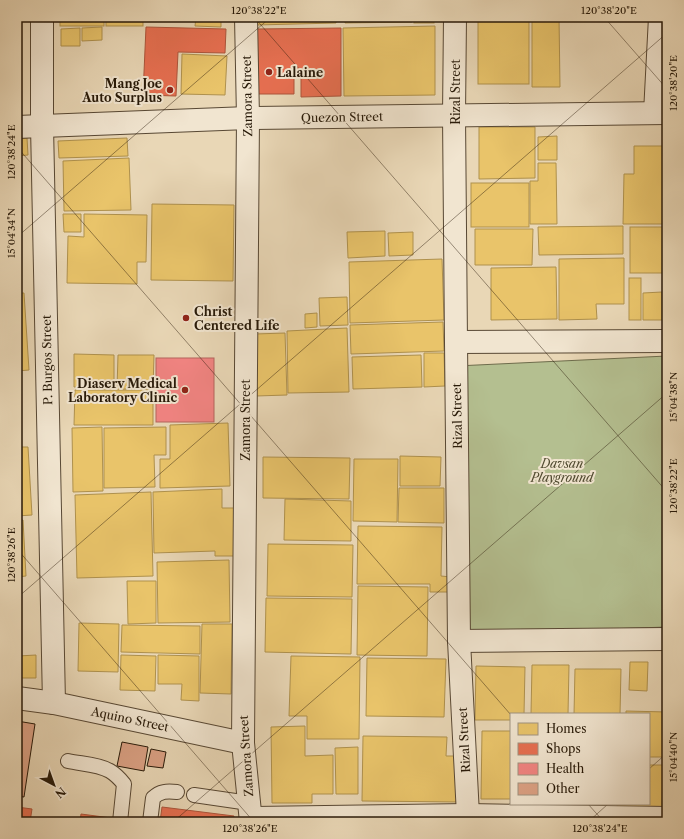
<svg xmlns="http://www.w3.org/2000/svg" width="684" height="839" viewBox="0 0 684 839" font-family="'Libre Caslon Text',serif">
<style>
.green{fill:#b4bf90;stroke:#6e6c4c}
.homes{fill:#e9c46a;stroke:#af914d}
.shops{fill:#e76f51;stroke:#ad553b}
.health{fill:#f28482;stroke:#b5645d}
.building{fill:#dba184;stroke:#271908}
.lines{fill:none;stroke-linecap:round;stroke-linejoin:round}
.service-casing{stroke:#584834;stroke-width:16}
.minor-casing{stroke:#584834;stroke-width:24}
.service{stroke:#f1e5d0;stroke-width:14}
.minor{stroke:#f1e5d0;stroke-width:22}
.ticks{fill:none;stroke:#271908;stroke-width:1;stroke-opacity:0.45}
.poi-dot{fill:#8f2418;stroke:#f1e5d0;stroke-width:1.5}
.labels{text-anchor:middle;dominant-baseline:central;stroke-width:4;stroke-linejoin:round;paint-order:stroke}
.poi-label{font-size:12px;font-weight:bold;fill:#271908;stroke:#f1e5d0;text-anchor:start}
.street-label{font-size:12px;fill:#271908;stroke:#f1e5d0}
.park-label{font-size:12px;font-style:italic;fill:#514b31;stroke:#f1e5d0}
.neatline{fill:none;stroke:#271908;stroke-width:1.5}
.ticks-label{font-size:10px;text-anchor:middle;fill:#271908}
</style>
<rect width="100%" height="100%" fill="#e9d7b6"/>
<filter id="stains"><feTurbulence type="fractalNoise" baseFrequency=".005" numOctaves="4"/><feColorMatrix values="0 0 0 0 .2 0 0 0 0 .09 0 0 0 0 .02 0 0 0 .5 -.17"/></filter>
<radialGradient id="worn" r=".72"><stop offset=".6" stop-color="#630" stop-opacity="0"/><stop offset="1" stop-color="#630" stop-opacity=".3"/></radialGradient>
<path class="green" d="M667 356V627L459 634 456 366Z"/>
<g class="homes">
<rect x="60" y="17" width="44" height="9"/>
<rect x="106" y="17" width="37" height="9"/>
<path d="M196 17H221V27L195 26Z"/>
<path d="M256 17H336V23L256 25Z"/>
<path d="M345 17H412V22L345 23Z"/>
<rect x="414" y="17" width="20" height="6"/>
<rect x="478" y="17" width="51" height="67"/>
<path d="M532 17H559L560 87H532Z"/>
<path d="M435 26V95L344 96 343 28Z"/>
<path d="M102 27V40L82 41V28Z"/>
<path d="M80 28V46H61V29Z"/>
<path d="M182 54 227 56 225 95 181 94Z"/>
<path d="M479 127H535V178L479 179Z"/>
<path d="M557 136V160H538V137Z"/>
<path d="M17 138H27L28 155 17 156Z"/>
<path d="M127 138 128 156 59 158 58 141Z"/>
<path d="M634 146H667V224H623L624 174H634Z"/>
<path d="M129 158 131 210 64 211 63 161Z"/>
<path d="M538 163H556L557 224H530V181H538Z"/>
<rect x="471" y="183" width="58" height="44"/>
<path d="M152 204 234 205 233 281 151 280Z"/>
<path d="M63 214H81V232H64Z"/>
<path d="M84 214 147 215 146 262H137V284L67 283 68 236 84 237Z"/>
<path d="M623 226V254L539 255 538 227Z"/>
<rect x="630" y="227" width="37" height="46"/>
<path d="M475 229H533L532 265H475Z"/>
<path d="M385 231V256L348 258 347 232Z"/>
<path d="M413 232V255L389 256 388 233Z"/>
<path d="M624 258V304H596L597 319 559 320V259Z"/>
<path d="M442 259 444 320 350 323 349 262Z"/>
<path d="M556 267 557 319 491 320V268Z"/>
<rect x="629" y="278" width="12" height="42"/>
<rect x="664" y="288" width="3" height="29"/>
<path d="M662 292V320H643V293Z"/>
<path d="M17 293H24L29 370 17 371Z"/>
<path d="M347 297 348 325 320 326 319 298Z"/>
<path d="M317 313V327L305 328V314Z"/>
<path d="M443 322 444 351 351 354 350 325Z"/>
<path d="M347 328 349 392 288 393 287 331Z"/>
<path d="M285 333 287 395 256 396 255 334Z"/>
<path d="M424 353H444L445 386 424 387Z"/>
<path d="M74 354 114 355V388L74 387Z"/>
<path d="M118 355H154L153 389H117Z"/>
<path d="M421 355 422 387 353 389 352 357Z"/>
<path d="M75 390H153V425H74Z"/>
<path d="M228 423 230 486 160 488V459H170V425Z"/>
<path d="M102 427 103 491 73 492 72 428Z"/>
<path d="M166 427V455H154L155 487 104 488V428Z"/>
<path d="M17 447H28L32 515 17 516Z"/>
<path d="M400 456 441 457 440 486H400Z"/>
<path d="M263 457 350 458 349 499 263 498Z"/>
<path d="M354 459H398L397 522 353 521Z"/>
<path d="M399 488H444V523L398 522Z"/>
<path d="M222 489V508H235L236 556H215V551L154 553 153 492Z"/>
<path d="M151 492 153 576 77 578 75 495Z"/>
<path d="M285 499 351 501V541L284 540Z"/>
<path d="M17 520H23L26 576 17 577Z"/>
<path d="M358 526 442 527 441 576 451 577 450 592H430V584H357Z"/>
<path d="M268 544 353 545 352 597 267 596Z"/>
<path d="M229 560 230 622 158 623 157 562Z"/>
<path d="M127 581H156V623L128 624Z"/>
<path d="M17 585 18 656 36 655V678H17Z"/>
<path d="M358 586 428 587 427 656 357 655Z"/>
<path d="M266 598 352 599 351 654 265 652Z"/>
<path d="M79 623 119 624 118 672 78 671Z"/>
<path d="M202 624H232L231 694 200 693Z"/>
<path d="M122 625 200 626V654L121 652Z"/>
<path d="M121 655 156 656 155 691 120 690Z"/>
<path d="M158 655 199 656V701L181 700 182 684H158Z"/>
<path d="M291 656 360 657 359 739H307V716H289Z"/>
<path d="M367 658 446 659 444 717 366 716Z"/>
<path d="M630 662H648L647 691 629 690Z"/>
<path d="M532 665H569L568 714H531Z"/>
<path d="M476 666 525 667 524 714H511V720H475Z"/>
<path d="M575 669H621L620 714H574Z"/>
<path d="M626 711 667 712V757H649V714H626Z"/>
<path d="M305 726V756L333 755V794H312V803H272L271 727Z"/>
<path d="M482 731H511V799H481Z"/>
<path d="M363 736 447 737 446 756H460L459 802 362 801Z"/>
<path d="M358 747V794H336L335 748Z"/>
<path d="M649 765H663L662 807 617 806V804H649Z"/>
</g>
<g class="shops">
<path d="M146 27 226 29 225 53 178 52 176 96 143 95Z"/>
<path d="M341 28V96L301 97V77L294 78V94H257V29Z"/>
<path d="M17 807 32 809 30 822H17Z"/>
<path d="M162 807 234 816 233 822H160Z"/>
<path d="M81 814 111 818 110 822H80Z"/>
</g>
<rect class="health" x="156" y="358" width="58" height="64"/>
<g class="building">
<path d="M17 721 35 724 24 797 17 796Z"/>
<path d="M122 742 148 747 144 771 117 766Z"/>
<path d="M151 749 166 752 163 768 147 766Z"/>
</g>
<g class="lines">
<g class="service-casing">
<g id="service">
<path d="M68 761C81 764 98 764 110 771 115 774 120 779 124 784L120 822"/>
<path d="M194 795 249 803"/>
<path d="M150 822 153 798C160 791 167 791 177 792"/>
</g>
</g>
<g class="minor-casing">
<g id="minor">
<path d="M42 17V126L54 703"/>
<path d="M246 17 248 118 243 743 251 822"/>
<path d="M455 17 454 115 456 342 459 641 468 815"/>
<path d="M655 113 660 17"/>
<path d="M17 127 248 118 667 113"/>
<path d="M456 342 667 341"/>
<path d="M459 641 667 639"/>
<path d="M17 698 54 703 243 743"/>
<path d="M251 818 468 815 667 818"/>
</g>
</g>
<use href="#service" class="service"/>
<use href="#minor" class="minor"/>
</g>
<path class="ticks" d="M254 17 667 492M604 17 667 89M17 147 511 715M17 237 271 17M17 549 254 822M17 598 667 33M649 769 667 753M588 804 604 822M173 822 667 393M588 822 608 804"/>
<g class="poi-dot">
<circle cx="269" cy="72" r="4"/>
<circle cx="170" cy="90" r="4"/>
<circle cx="186" cy="318" r="4"/>
<circle cx="185" cy="390" r="4"/>
</g>
<g class="labels">
<g class="poi-label">
<text x="277" y="72">Lalaine</text>
<text x="162" y="83" text-anchor="end">Mang Joe<tspan x="162" dy="14">Auto Surplus</tspan></text>
<text x="194" y="311">Christ<tspan x="194" dy="14">Centered Life</tspan></text>
<text x="177" y="383" text-anchor="end">Diaserv Medical<tspan x="177" dy="14">Laboratory Clinic</tspan></text>
</g>
<g class="street-label">
<text transform="translate(455 92) rotate(-90)">Rizal Street</text>
<text transform="translate(247 96) rotate(-91)">Zamora Street</text>
<text transform="translate(342 117) rotate(-1)">Quezon Street</text>
<text transform="translate(47 360) rotate(-91)">P. Burgos Street</text>
<text transform="translate(457 416) rotate(-91)">Rizal Street</text>
<text transform="translate(245 420) rotate(-90)">Zamora Street</text>
<text transform="translate(130 719) rotate(12)">Aquino Street</text>
<text transform="translate(464 740) rotate(-93)">Rizal Street</text>
<text transform="translate(246 756) rotate(-94)">Zamora Street</text>
</g>
<g class="park-label">
<text x="562" y="463">Davsan<tspan x="562" dy="14">Playground</tspan></text>
</g>
</g>
<rect width="684" height="839" fill="none" stroke="#e9d7b6" stroke-width="44"/>
<rect x="510" y="713" width="140" height="92" fill="#f1e5d0" stroke="#a09380"/>
<rect x="518" y="723" width="20" height="12" fill="#e9c46a" stroke="#a09380"/>
<text x="546" y="733" font-size="12" fill="#271908">Homes</text>
<rect x="518" y="743" width="20" height="12" fill="#e76f51" stroke="#a09380"/>
<text x="546" y="753" font-size="12" fill="#271908">Shops</text>
<rect x="518" y="763" width="20" height="12" fill="#f28482" stroke="#a09380"/>
<text x="546" y="773" font-size="12" fill="#271908">Health</text>
<rect x="518" y="783" width="20" height="12" fill="#dba184" stroke="#a09380"/>
<text x="546" y="793" font-size="12" fill="#271908">Other</text>
<g transform="translate(54 785) rotate(139)" stroke="#f1e5d0" stroke-width="3" paint-order="stroke">
<path d="M0-3L7 15L0 10L-7 15Z" fill="#271908"/>
<text y="-6" font-size="11" font-weight="bold" text-anchor="middle" fill="#271908">N</text>
</g>
<rect x="22" y="22" width="640" height="795" class="neatline"/>
<g class="ticks-label">
<text x="259" y="14">120°38'22"E</text>
<text x="609" y="14">120°38'20"E</text>
<text transform="translate(673 83) rotate(-90)" y="4">120°38'20"E</text>
<text transform="translate(11 152) rotate(-90)" y="4">120°38'24"E</text>
<text transform="translate(11 233) rotate(-90)" y="4">15°04'34"N</text>
<text transform="translate(673 397) rotate(-90)" y="4">15°04'38"N</text>
<text transform="translate(673 486) rotate(-90)" y="4">120°38'22"E</text>
<text transform="translate(11 555) rotate(-90)" y="4">120°38'26"E</text>
<text transform="translate(673 757) rotate(-90)" y="4">15°04'40"N</text>
<text x="250" y="832">120°38'26"E</text>
<text x="600" y="832">120°38'24"E</text>
</g>
<rect width="100%" height="100%" filter="url(#stains)"/>
<rect width="100%" height="100%" fill="url(#worn)"/>
</svg>
